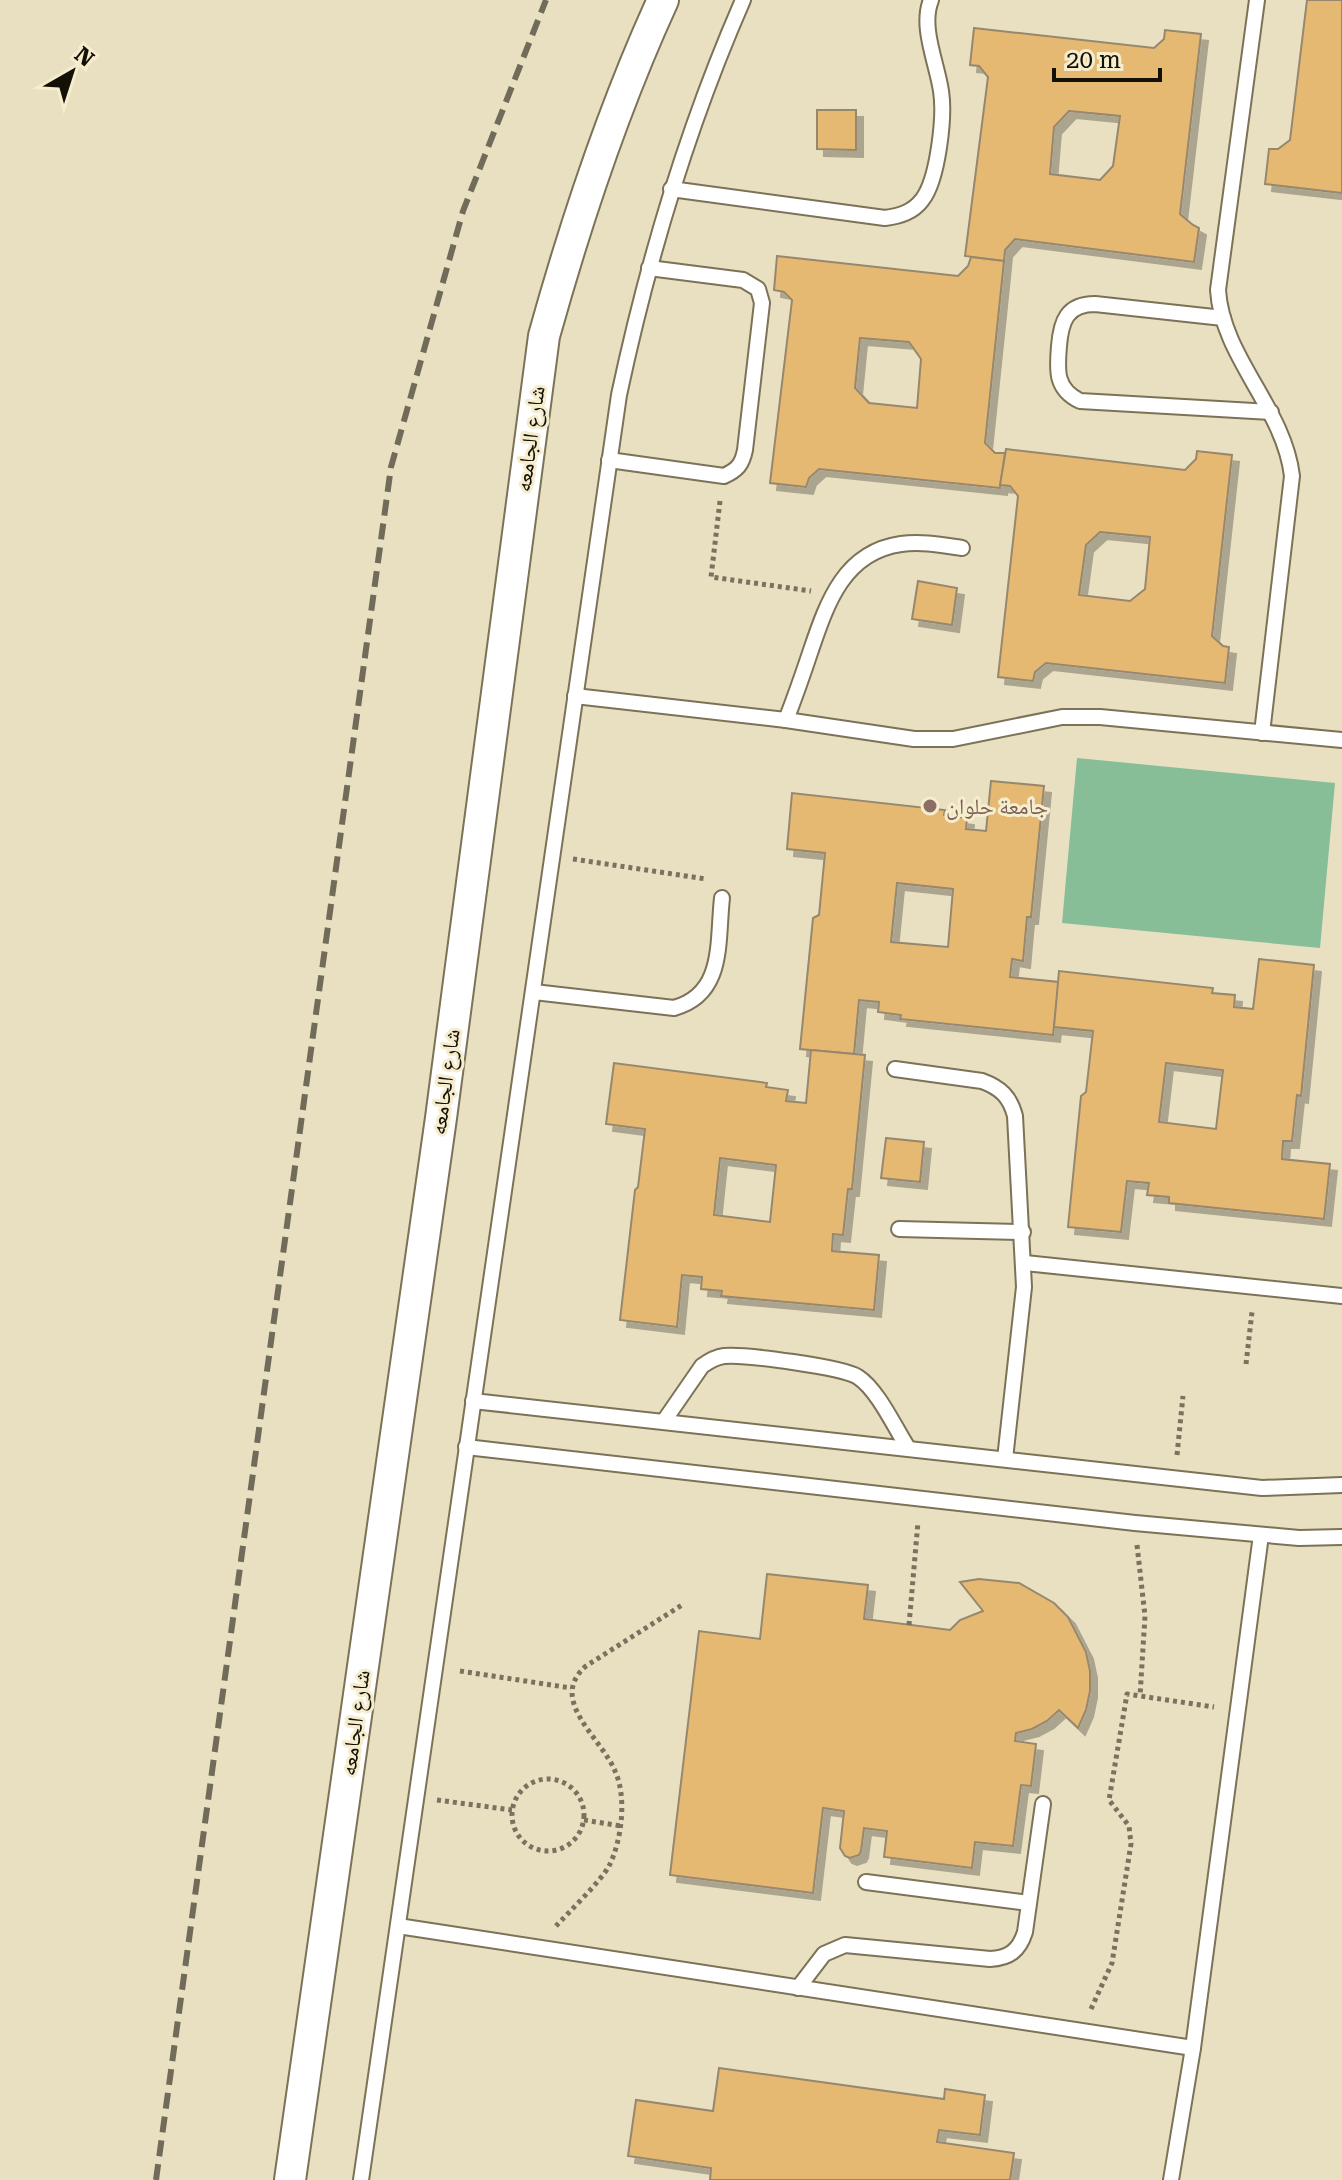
<svg xmlns="http://www.w3.org/2000/svg" width="1342" height="2180" viewBox="0 0 1342 2180" font-family="'Roboto Serif','Noto Naskh Arabic',serif">
<style>
.green{fill:#87be98}
.building{fill:#e5b971;stroke:#97876e;stroke-width:2;fill-rule:evenodd;filter:url(#shadow)}
.lines{fill:none;stroke-linecap:round;stroke-linejoin:round}
.service-casing{stroke:#7b7257;stroke-width:18}
.minor-casing{stroke:#7b7257;stroke-width:34}
.path{stroke:#78725f;stroke-width:5;stroke-dasharray:4 4;stroke-linecap:butt}
.service{stroke:#fff;stroke-width:14}
.minor{stroke:#fff;stroke-width:30}
.rail{stroke:#716c59;stroke-width:6;stroke-dasharray:16 8;stroke-linecap:butt}
.education-dot{fill:#8d6e63;stroke:#f6edce;stroke-width:3}
.labels{text-anchor:middle;dominant-baseline:central;stroke-width:6;stroke-linejoin:round;paint-order:stroke}
.street-label{font-size:22px;fill:#131006;stroke:#f6edce}
.education-label{font-size:22px;fill:#785e54;stroke:#f6edce;text-anchor:start}
</style>
<defs>
<filter id="shadow"><feDropShadow dx="7" dy="7" stdDeviation="0" flood-color="#0004"/></filter>
</defs>
<rect width="100%" height="100%" fill="#e9e0c2"/>
<path class="green" d="M1077 758 1335 783 1320 948 1062 923Z"/>
<g class="building">
<path d="M1307 0H1342V193L1265 184 1269 149H1278L1290 140Z"/>
<path d="M974 28 1154 48 1164 39 1165 30 1201 34 1180 214 1193 225 1199 228 1194 262 1015 239 1005 250 1004 261 965 256 988 77 979 66 970 65ZM1069 111 1120 116 1113 166 1100 180 1050 174 1054 127Z"/>
<path d="M817 110H856V150L817 149Z"/>
<path d="M777 256 958 276 968 266 971 257 1004 261 985 443 995 453H1005L1000 488 819 469 809 478 806 487 770 483 792 300 784 292 774 290ZM860 338 909 342 921 359 917 408 869 403 855 388Z"/>
<path d="M1006 449 1185 470 1196 459 1197 451 1232 455 1212 636 1223 646 1229 647 1225 683 1046 663 1035 672 1033 681 998 677 1018 496 1010 486 1000 485ZM1100 532 1150 537 1145 589 1130 601 1079 595 1086 545Z"/>
<path d="M918 581 957 588 952 625 912 619Z"/>
<path d="M991 781 1044 786 1031 917H1027L1023 961 1012 959 1010 977 1059 982 1053 1035 900 1019 901 1015 878 1012 879 1002 859 1000 854 1054 800 1049 813 918 819 915 825 853 787 849 792 793 945 810 944 815 967 818 966 829 986 831ZM897 883 953 889 948 947 891 942Z"/>
<path d="M1259 959 1314 965 1301 1096 1297 1095 1292 1141H1283L1282 1159 1330 1164 1324 1219 1169 1203V1197L1147 1195 1149 1183 1127 1181 1121 1232 1068 1227 1081 1096 1086 1092 1093 1031 1054 1027 1059 971 1213 988 1212 993 1235 995 1234 1007 1253 1009ZM1166 1063 1223 1070 1216 1129 1159 1122Z"/>
<path d="M811 1050 865 1055 852 1189H848L843 1235 833 1234 832 1251 879 1255 874 1310 721 1296 722 1291 701 1289 702 1277 682 1275 677 1327 620 1320 635 1190 638 1187 645 1129 606 1124 614 1063 767 1083 766 1087 788 1090 786 1101 806 1103ZM720 1158 776 1165 770 1222 714 1215Z"/>
<path d="M886 1138 924 1142 920 1182 881 1178Z"/>
<path d="M767 1574 868 1585 864 1619 950 1630 960 1620 983 1611 960 1582 979 1579 1019 1583 1054 1603 1068 1617 1086 1652 1090 1671V1691L1086 1710 1078 1728 1059 1710 1047 1721 1032 1729 1016 1733 1015 1741 1036 1744 1031 1786 1021 1785 1013 1846 975 1842 972 1868 884 1857 887 1831 864 1828 861 1851 859 1855 850 1858 845 1856 840 1848 844 1811 823 1808 813 1893 670 1875 699 1631 760 1639Z"/>
<path d="M719 2068 944 2099 945 2089 985 2095 980 2135 939 2130 937 2142 1014 2153 1010 2180H710L711 2168 628 2156 636 2100 713 2111Z"/>
</g>
<g class="lines">
<g class="service-casing">
<g id="service">
<path d="M1257 0 1218 290C1222 357 1284 408 1292 476L1262 733"/>
<path d="M671 189 885 218C900 216 913 212 922 200 938 180 945 116 941 91 937 63 920 27 931 0"/>
<path d="M1223 318 1095 304C1067 304 1061 321 1059 346 1057 370 1055 389 1080 401L1271 412"/>
<path d="M609 460 724 476C737 470 742 465 745 450L762 303 758 289 743 280 649 268"/>
<path d="M575 696 786 720 914 739H953L1062 717H1100L1342 740"/>
<path d="M786 720C795 697 803 674 811 650 827 603 844 552 901 544 921 541 942 545 962 548"/>
<path d="M534 992 674 1008C725 994 717 942 722 898"/>
<path d="M895 1069 982 1081C1001 1088 1010 1097 1015 1116L1024 1287 1005 1459"/>
<path d="M899 1229 1023 1232"/>
<path d="M1025 1263 1342 1296"/>
<path d="M473 1401 1262 1488 1342 1485"/>
<path d="M664 1421 702 1366C709 1361 716 1357 724 1356 744 1354 843 1367 858 1377 878 1390 895 1428 908 1448"/>
<path d="M466 1447 1135 1523 1299 1538 1342 1537"/>
<path d="M866 1882 1029 1903"/>
<path d="M398 1926 1193 2048"/>
<path d="M798 1988 824 1954 845 1945 990 1959C1009 1958 1019 1951 1025 1932L1043 1804"/>
<path d="M361 2180 619 395C648 259 687 128 743 0"/>
<path d="M1171 2180 1193 2048 1261 1535"/>
</g>
</g>
<g class="minor-casing">
<path id="minor" d="M290 2180 441 1118 544 336C576 221 613 109 663 0"/>
</g>
<g class="path">
<path d="M720 501 711 577 811 591"/>
<path d="M573 859 706 879"/>
<path d="M1246 1364 1252 1312"/>
<path d="M1177 1455 1183 1396"/>
<path d="M1137 1545 1145 1616 1140 1696"/>
<path d="M909 1625 918 1522"/>
<path d="M460 1671 571 1688"/>
<circle cx="548" cy="1815" r="36"/>
<path d="M437 1800 512 1810"/>
<path d="M584 1820 621 1826"/>
<path d="M556 1926C569 1912 601 1881 609 1866 622 1840 627 1797 615 1771 601 1737 547 1700 586 1666L682 1605"/>
<path d="M1091 2009 1112 1963 1131 1844 1129 1826 1109 1800 1127 1694 1214 1707"/>
</g>
<use href="#service" class="service"/>
<use href="#minor" class="minor"/>
<path class="rail" d="M156 2180 391 467 463 211 546 0"/>
</g>
<circle class="education-dot" cx="930" cy="806" r="8"/>
<g class="labels">
<g class="street-label">
<text transform="translate(530 439) rotate(-82)">شارع الجامعه</text>
<text transform="translate(445 1082) rotate(-82)">شارع الجامعه</text>
<text transform="translate(355 1723) rotate(-82)">شارع الجامعه</text>
</g>
<g class="education-label">
<text x="946" y="806">جامعة حلوان</text>
</g>
</g>
<g transform="translate(72 72) rotate(39)" stroke="#f6edce" stroke-width="6" paint-order="stroke">
<path d="M0-6L14 30L0 20L-14 30Z" fill="#131006"/>
<text y="-12" font-size="22" font-weight="bold" text-anchor="middle" fill="#131006">N</text>
</g>
<path d="M1054 68v12h106v-12" fill="none" stroke="#131006" stroke-width="4"/>
<text x="1066" y="68" font-size="24" fill="#131006" stroke="#f6edce" stroke-width="6" paint-order="stroke">20 m</text>
</svg>
